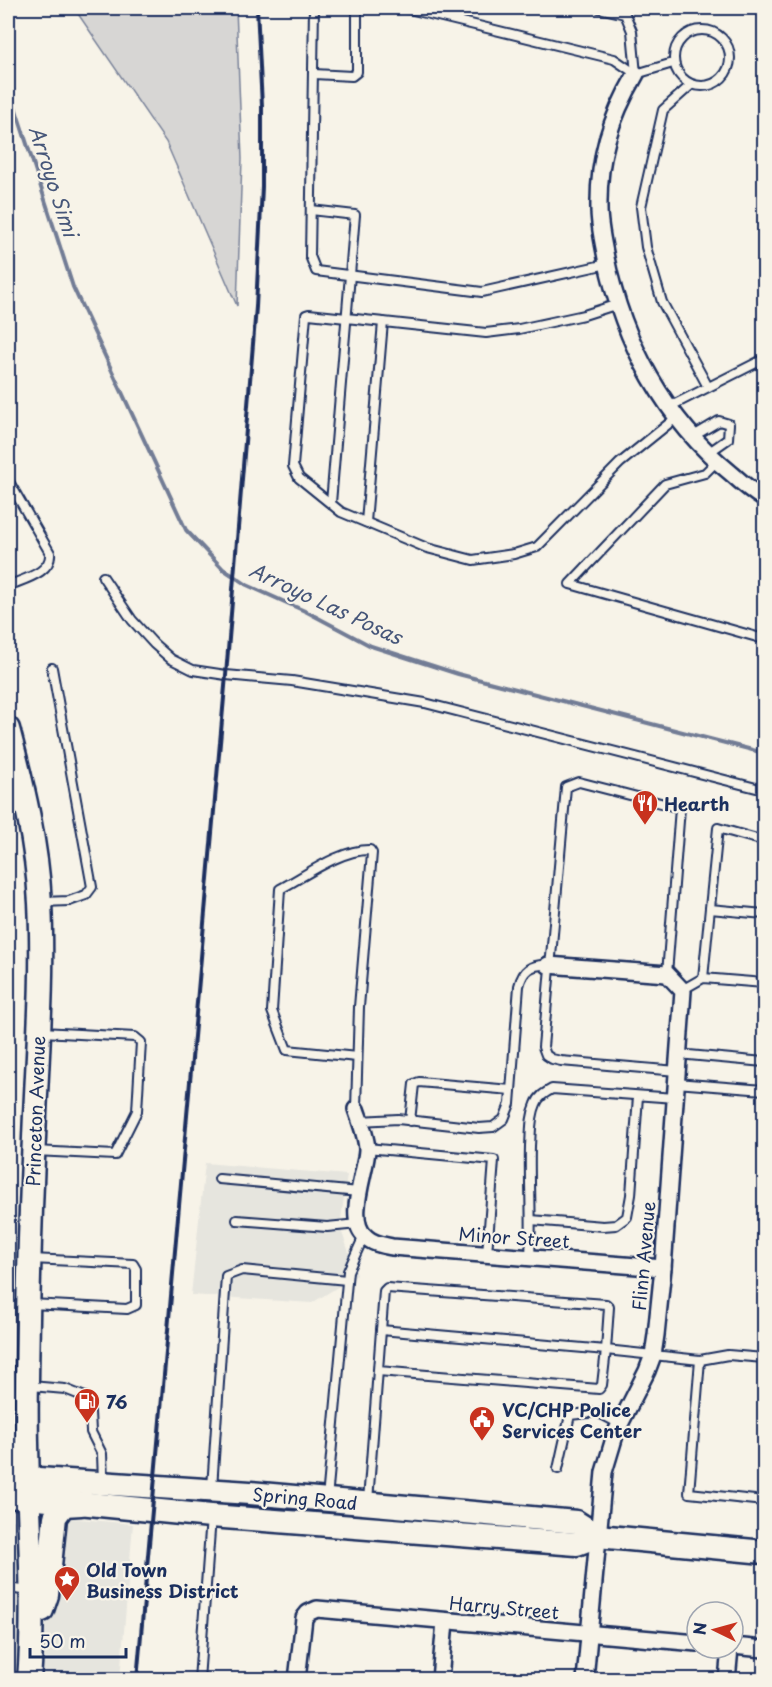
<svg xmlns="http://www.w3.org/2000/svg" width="772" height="1687" viewBox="0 0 772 1687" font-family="'Playpen Sans',sans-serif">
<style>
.built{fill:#e6e5de}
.green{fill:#d7d6d4;stroke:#798299;stroke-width:1.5}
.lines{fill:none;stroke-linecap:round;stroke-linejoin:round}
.stream{stroke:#727c95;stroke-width:4}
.lane-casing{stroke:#1b2f5e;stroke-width:12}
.street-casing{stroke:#1b2f5e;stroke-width:20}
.secondary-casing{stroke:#1b2f5e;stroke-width:27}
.lane{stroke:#f7f3e8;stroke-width:8}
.street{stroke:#f7f3e8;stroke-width:15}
.secondary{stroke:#f7f3e8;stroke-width:22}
.rail{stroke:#1b2f5e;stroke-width:4}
.labels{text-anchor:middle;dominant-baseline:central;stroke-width:4.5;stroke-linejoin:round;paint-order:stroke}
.poi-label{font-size:18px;font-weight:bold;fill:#1b2f5e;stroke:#f7f3e8;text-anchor:start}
.street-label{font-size:18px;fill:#1b2f5e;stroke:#f7f3e8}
.water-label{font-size:20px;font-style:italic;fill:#465679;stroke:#f7f3e8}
</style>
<rect width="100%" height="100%" fill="#f7f3e8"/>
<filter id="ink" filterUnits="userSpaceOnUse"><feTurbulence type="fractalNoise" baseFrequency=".0167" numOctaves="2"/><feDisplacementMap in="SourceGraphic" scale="12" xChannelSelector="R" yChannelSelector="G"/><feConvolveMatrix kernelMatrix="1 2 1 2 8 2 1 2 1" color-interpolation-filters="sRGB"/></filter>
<g filter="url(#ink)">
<g class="built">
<path d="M205 1163 347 1175 340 1227 357 1275 312 1303 191 1295Z"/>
<path d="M8 1517 11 1520 65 1523 70 1518 133 1524 120 1679H8Z"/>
</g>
<path class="green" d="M74 8H236L242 159 237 306 166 142Z"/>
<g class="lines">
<path class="stream" d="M8 85 73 287 186 530 223 569 247 585 307 612 371 646 458 674 764 753"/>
<g class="lane-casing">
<g id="lane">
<path d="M314 8 310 256 316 271 482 292 607 264"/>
<path d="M405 8 614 59 636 74"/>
<path d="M599 8 625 14 632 31 636 74"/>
<circle cx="702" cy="58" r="28"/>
<path d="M314 74 352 76 357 72V8"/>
<path d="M636 74 673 63"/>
<path d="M691 85 663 110 641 207 646 247 662 302 708 387"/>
<path d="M311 210 355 215 331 503"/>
<path d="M618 304 584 315 519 329 486 333 309 314 306 315 293 466 299 478 341 512 427 548 473 560 514 554 537 547 620 463 677 417"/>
<path d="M669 407 764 359"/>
<path d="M692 437 719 421 729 424 728 439 708 453"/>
<path d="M716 462 705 473 665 484 570 584 764 639"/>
<path d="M8 480 50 553C52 573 23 579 8 586"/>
<path d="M366 522 383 322"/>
<path d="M103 577 132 620 154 644 171 659 193 670 226 675 292 681 425 703 764 790"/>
<path d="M8 808 24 810"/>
<path d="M42 902 69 901 86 895 92 887 52 668"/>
<path d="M710 909 764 914"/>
<path d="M667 974 680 808 579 782 566 787 543 1047 546 1055 552 1059 561 1061 677 1071"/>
<path d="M703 978 718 828 764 841"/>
<path d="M682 990 703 978 764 983"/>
<path d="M678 1054 764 1062"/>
<path d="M676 1083 764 1090"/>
<path d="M356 1109 359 1007 372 853 370 850C341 849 305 876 280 889L272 1011 287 1050 357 1057"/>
<path d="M359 1121 398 1119 479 1128 493 1127 504 1119 510 1104 519 986C523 970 531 964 548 965"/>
<path d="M410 1121 414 1084 419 1082 511 1090"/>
<path d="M367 1148 494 1160 487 1254"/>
<path d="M35 1151 115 1155 137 1111 141 1042 135 1037 42 1032"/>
<path d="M219 1179 359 1192"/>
<path d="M237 1220 327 1227 358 1224"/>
<path d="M531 1220 603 1226 616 1225 627 1217 631 1195 638 1096"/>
<path d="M530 1257C532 1220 529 1183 530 1146 531 1132 530 1117 536 1104 539 1096 545 1093 552 1089L675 1098"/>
<path d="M31 1304 127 1309 136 1305V1269L133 1264 32 1259"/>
<path d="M700 1360 689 1493 764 1501"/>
<path d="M378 1371 599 1389 602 1385 606 1350 381 1330"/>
<path d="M31 1386 65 1389 85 1397 90 1412 91 1432 102 1454 103 1481"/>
<path d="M558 1469 570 1415 597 1412 620 1424"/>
<path d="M212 1488 226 1276 242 1270 347 1280"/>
<path d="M327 1499 348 1271 364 1236"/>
<path d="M368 1501 384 1291 387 1288 606 1304 609 1307 606 1350 700 1360 728 1355 764 1358"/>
<path d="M8 1588 29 1591"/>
<path d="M199 1680 211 1517"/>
</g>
</g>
<g class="street-casing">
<g id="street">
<path d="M636 74C610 119 598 157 599 209 599 225 603 242 606 258 623 342 665 420 732 474 742 483 753 492 764 499"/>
<path d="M548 965 667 974 683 991 663 1268 656 1335 653 1355 647 1371 616 1432 604 1472 585 1680"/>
<path d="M356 1109C360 1121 367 1138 367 1150 366 1172 345 1221 366 1237 373 1244 383 1245 392 1247L663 1268"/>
<path d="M733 1646 764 1649"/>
<path d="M297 1680 304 1618 308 1613 317 1609 697 1643"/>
<path d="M440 1680 445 1621"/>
<path d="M727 1680 730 1648"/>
</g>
</g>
<g class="secondary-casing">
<g id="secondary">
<path d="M8 729C23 786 37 844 40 903 44 981 37 1060 34 1138 30 1219 28 1301 27 1382 24 1482 37 1580 29 1680"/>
<path d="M8 1477 250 1493 576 1522 598 1536"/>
<path d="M8 1496 211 1516 577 1544 598 1536 764 1552"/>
<path d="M42 1610 47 1595 55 1517 64 1505 81 1504"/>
</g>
</g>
<use href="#lane" class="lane"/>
<use href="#street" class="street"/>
<use href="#secondary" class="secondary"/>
<path class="rail" d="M137 1680 226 675 256 307 262 187V106L257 8"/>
</g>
</g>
<defs>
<g id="restaurant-pin" transform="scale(1.35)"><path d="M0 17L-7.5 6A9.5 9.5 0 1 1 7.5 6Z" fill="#c8321e" stroke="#f7f3e8"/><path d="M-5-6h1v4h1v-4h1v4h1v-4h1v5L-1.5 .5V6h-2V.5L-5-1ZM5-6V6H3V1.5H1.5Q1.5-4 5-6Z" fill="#fff"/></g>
<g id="fuel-pin" transform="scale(1.35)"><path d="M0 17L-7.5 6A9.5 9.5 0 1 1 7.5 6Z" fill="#c8321e" stroke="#f7f3e8"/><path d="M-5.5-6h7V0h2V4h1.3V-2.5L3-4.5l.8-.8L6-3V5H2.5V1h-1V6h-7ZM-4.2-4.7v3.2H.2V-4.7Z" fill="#fff"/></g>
<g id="civic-pin" transform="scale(1.35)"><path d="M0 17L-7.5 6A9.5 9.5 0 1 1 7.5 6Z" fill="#c8321e" stroke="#f7f3e8"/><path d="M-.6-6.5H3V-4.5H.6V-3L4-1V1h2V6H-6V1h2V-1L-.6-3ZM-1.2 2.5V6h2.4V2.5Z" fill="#fff"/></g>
<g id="sight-pin" transform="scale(1.35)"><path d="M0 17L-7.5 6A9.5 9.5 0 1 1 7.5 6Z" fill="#c8321e" stroke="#f7f3e8"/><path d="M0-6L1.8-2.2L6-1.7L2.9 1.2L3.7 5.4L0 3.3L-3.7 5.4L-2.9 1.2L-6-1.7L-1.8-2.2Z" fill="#fff"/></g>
</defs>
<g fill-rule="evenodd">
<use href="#restaurant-pin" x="645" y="803"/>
<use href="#fuel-pin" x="87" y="1401"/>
<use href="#civic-pin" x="482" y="1419"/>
<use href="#sight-pin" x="67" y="1579"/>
</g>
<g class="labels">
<g class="poi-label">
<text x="664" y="803">Hearth</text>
<text x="106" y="1401">76</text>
<text x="502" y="1409">VC/CHP Police<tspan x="502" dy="21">Services Center</tspan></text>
<text x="86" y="1569">Old Town<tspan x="86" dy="21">Business District</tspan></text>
</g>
<g class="street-label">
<text transform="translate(35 1111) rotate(-88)">Princeton Avenue</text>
<text transform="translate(514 1237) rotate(4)">Minor Street</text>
<text transform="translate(643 1256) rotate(-85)">Flinn Avenue</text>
<text transform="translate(305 1498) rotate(5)">Spring Road</text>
<text transform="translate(504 1607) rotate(5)">Harry Street</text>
</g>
<g class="water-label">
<text transform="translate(54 181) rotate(72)">Arroyo Simi</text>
<text transform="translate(326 603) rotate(25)">Arroyo Las Posas</text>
</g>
</g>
<rect width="772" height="1687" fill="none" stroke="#f7f3e8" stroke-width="30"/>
<rect x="15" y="15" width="742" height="1657" fill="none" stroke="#1b2f5e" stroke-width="2" filter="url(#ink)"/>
<g transform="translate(715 1630) rotate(275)"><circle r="28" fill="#f7f3e8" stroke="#9fa5b1" stroke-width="1.5"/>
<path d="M0-4.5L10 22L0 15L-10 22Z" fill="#c8321e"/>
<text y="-9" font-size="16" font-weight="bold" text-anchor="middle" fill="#1b2f5e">N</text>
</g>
<path d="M30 1648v9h96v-9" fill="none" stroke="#1b2f5e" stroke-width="3"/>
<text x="39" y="1648" font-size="18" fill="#1b2f5e" stroke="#f7f3e8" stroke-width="4.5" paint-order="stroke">50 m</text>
</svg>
